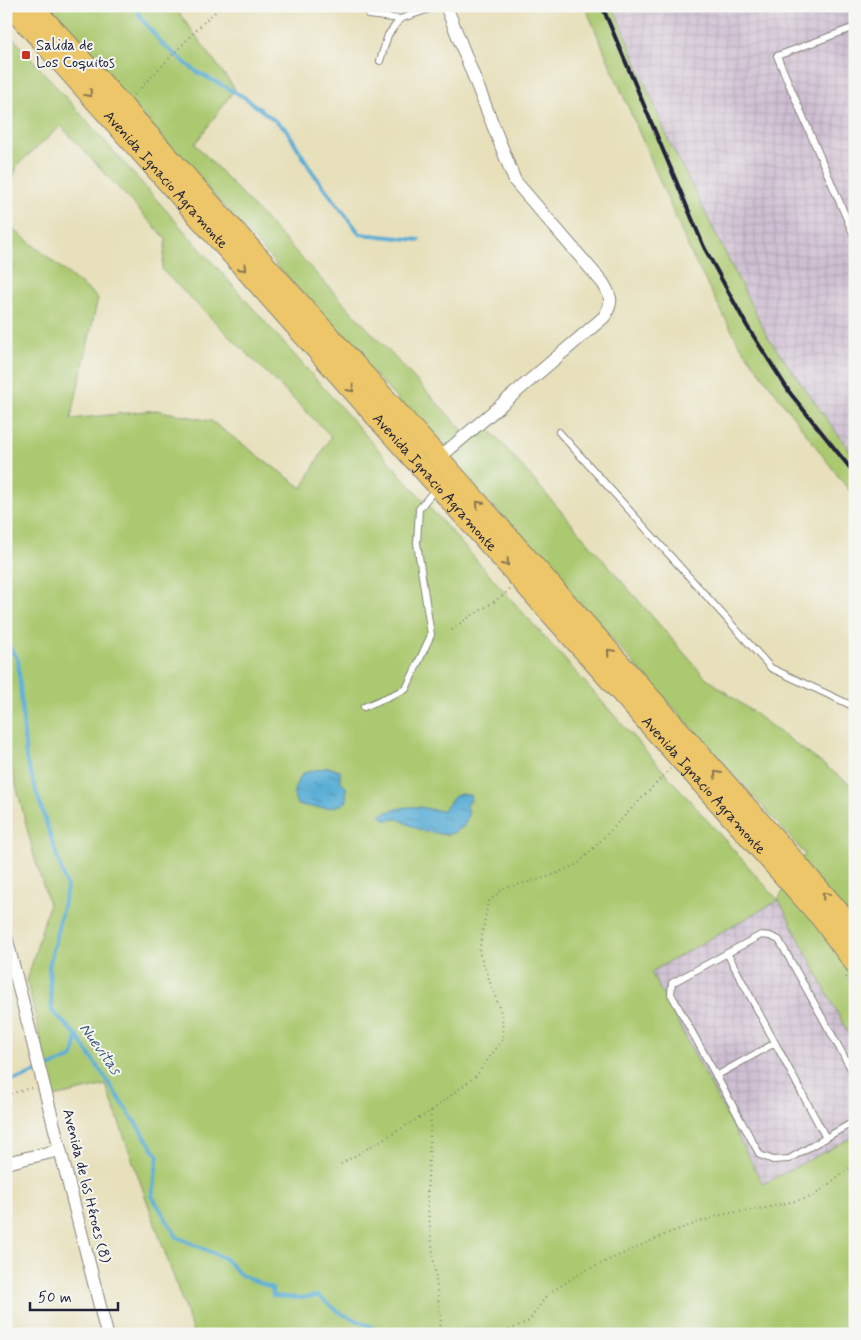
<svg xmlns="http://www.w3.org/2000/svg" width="861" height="1340" viewBox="0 0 861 1340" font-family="Mynerve,sans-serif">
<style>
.industrial{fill:url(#industrial-grid)}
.green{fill:#abc970;stroke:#667656}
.water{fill:url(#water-ripples);stroke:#3e6888}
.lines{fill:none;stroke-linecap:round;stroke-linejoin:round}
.stream{stroke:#59add5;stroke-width:4}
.service-casing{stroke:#84817b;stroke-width:8}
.minor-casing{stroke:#84817b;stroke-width:14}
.primary-casing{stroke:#84817b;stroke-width:22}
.path{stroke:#84817b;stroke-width:2;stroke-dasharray:1 4;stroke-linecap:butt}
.service{stroke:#fff;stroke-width:6}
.minor{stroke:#fff;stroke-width:12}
.primary{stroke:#ecc669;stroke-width:20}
.rail{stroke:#22223b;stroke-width:4}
.oneway{stroke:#877452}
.poi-dot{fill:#c8321e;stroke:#f6f6f2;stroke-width:2}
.labels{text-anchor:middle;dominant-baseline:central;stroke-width:4;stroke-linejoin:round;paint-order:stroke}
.poi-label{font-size:15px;fill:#22223b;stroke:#f6f6f2;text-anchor:start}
.street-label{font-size:15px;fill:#22223b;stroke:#f6f6f2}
.water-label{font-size:16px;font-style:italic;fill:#385a79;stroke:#f6f6f2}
</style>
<defs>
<pattern id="industrial-grid" width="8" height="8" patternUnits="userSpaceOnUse" patternTransform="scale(1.25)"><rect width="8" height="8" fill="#cebed1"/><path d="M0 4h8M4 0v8" fill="none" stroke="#b1a3b4"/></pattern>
<pattern id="water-ripples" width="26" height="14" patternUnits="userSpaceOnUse" patternTransform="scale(1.25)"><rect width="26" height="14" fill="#59add5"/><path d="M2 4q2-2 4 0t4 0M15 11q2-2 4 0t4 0" fill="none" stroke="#498cae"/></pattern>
</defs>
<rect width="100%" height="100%" fill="#f6f6f2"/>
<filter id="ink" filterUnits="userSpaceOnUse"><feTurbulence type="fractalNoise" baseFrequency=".02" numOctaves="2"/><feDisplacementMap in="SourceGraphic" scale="10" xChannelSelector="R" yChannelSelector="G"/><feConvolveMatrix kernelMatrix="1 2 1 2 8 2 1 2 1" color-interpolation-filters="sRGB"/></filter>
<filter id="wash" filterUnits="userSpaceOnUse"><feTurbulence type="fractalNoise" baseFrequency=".0096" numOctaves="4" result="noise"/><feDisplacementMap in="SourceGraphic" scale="20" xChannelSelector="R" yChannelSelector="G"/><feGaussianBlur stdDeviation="1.12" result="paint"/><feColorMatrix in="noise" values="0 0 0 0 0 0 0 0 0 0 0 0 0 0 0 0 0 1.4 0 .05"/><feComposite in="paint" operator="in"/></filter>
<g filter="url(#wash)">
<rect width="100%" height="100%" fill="#e7e0bb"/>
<g class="industrial">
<path d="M614 6H855V458L767 336 669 141Z"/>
<path d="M779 900 855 1047V1136L763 1185 650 971Z"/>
</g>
<g class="green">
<path d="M44 6H174L235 89 195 144 470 438 486 425 704 676 855 788V1047L779 900 651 972 763 1184 855 1136V1334H189L193 1332 106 1085 54 1097 27 981 49 904 34 856 6 745V223L98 298 71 419 156 410 211 421 302 488 331 436 162 270 166 239 61 126 17 165 6 201V30L778 900 805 854Z"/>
<path d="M585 6H613L669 141 767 336 855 458V495L847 488 739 344 692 256Z"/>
</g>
<g class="water">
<path d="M328 767 340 771V780L346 787 347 801C334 812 312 807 298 805 290 793 295 785 303 773Z"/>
<path d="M461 794 470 795 471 801 466 804 469 812 464 826 453 833 446 835 420 830 398 819 385 820 380 815C393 809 405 806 419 807 428 808 434 811 443 810L455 796Z"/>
</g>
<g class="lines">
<g class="stream">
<path d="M136 6 140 17 162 44 197 72 244 97 286 129 313 173 360 234 419 240"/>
<path d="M6 38 7 32"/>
<path d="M6 642 18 660 26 759 67 888 49 967 52 1011 77 1036 158 1156 152 1196 177 1237 224 1258 241 1275 272 1288 273 1296 299 1298 318 1296 342 1314 372 1327 376 1334"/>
<path d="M6 1081 22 1078 73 1057 77 1036"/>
</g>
</g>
</g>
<g filter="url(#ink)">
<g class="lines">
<g class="service-casing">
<g id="service">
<path d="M369 15 400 19 438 6"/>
<path d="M380 61 388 35 400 19"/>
<path d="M852 231 777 56 855 27"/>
<path d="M559 432 771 668 855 707"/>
<path d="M364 707 406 689 431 635 417 543 419 509 436 488"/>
<path d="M727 953 826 1138"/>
<path d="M716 1076 775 1043"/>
<path d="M855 1076 779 940 770 936 761 935 672 983 671 994 760 1155 773 1160 789 1159 855 1121"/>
</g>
</g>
<g class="minor-casing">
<g id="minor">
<path d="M439 458 604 317C613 302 612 298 603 283L515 181 446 6"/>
<path d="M6 937 107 1334"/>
<path d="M6 1163 60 1150"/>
</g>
</g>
<g class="primary-casing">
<g id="primary">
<path id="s1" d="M9 6 41 40 821 918 855 964"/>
<path d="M32 6 62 38 439 458 837 909 855 934"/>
</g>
</g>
<g class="path">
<path d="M354 6 362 11"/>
<path d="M134 95 205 21 222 6"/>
<path d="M452 630C470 614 491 607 510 589"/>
<path d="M846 977 855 990"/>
<path d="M6 1095 31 1088"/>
<path d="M431 1111 427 1201 441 1324 438 1334"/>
<path d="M341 1164 431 1111 476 1076 503 1039 502 1015 479 952 488 902 504 888 548 877 578 864 670 769"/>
<path d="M500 1334 529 1321 547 1295 580 1273 671 1232 723 1214 765 1208 812 1197 855 1164"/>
</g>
<use href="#service" class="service"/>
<use href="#minor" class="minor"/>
<use href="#primary" class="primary"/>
<path class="rail" d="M602 6 704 247 747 326 790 393 855 474"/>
</g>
<defs><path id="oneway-chevron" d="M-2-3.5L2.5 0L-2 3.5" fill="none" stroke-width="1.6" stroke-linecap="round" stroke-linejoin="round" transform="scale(1.25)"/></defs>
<g class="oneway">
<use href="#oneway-chevron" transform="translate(89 94) rotate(48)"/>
<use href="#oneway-chevron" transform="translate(243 268) rotate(48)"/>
<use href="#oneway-chevron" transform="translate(351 389) rotate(48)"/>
<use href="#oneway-chevron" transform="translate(479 504) rotate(-131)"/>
<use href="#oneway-chevron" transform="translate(506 563) rotate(48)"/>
<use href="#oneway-chevron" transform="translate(610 652) rotate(-131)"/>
<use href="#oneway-chevron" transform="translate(717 774) rotate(-131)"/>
<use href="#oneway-chevron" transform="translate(825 895) rotate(-131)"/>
</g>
</g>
<rect class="poi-dot" x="21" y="50" width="10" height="10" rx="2.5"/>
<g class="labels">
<g class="poi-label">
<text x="36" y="46">Salida de<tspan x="36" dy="17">Los Coquitos</tspan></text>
</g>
<g class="street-label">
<text stroke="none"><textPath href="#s1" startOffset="234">Avenida Ignacio Agramonte</textPath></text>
<text stroke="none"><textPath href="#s1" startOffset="639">Avenida Ignacio Agramonte</textPath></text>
<text stroke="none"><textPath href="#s1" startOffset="1044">Avenida Ignacio Agramonte</textPath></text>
<text transform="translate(86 1186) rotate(76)">Avenida de los Héroes (8)</text>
</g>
<g class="water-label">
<text transform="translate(100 1049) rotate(54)">Nuevitas</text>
</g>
</g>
<rect width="861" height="1340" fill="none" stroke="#f6f6f2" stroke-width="25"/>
<path d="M30 1302v8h88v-8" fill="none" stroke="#22223b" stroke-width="2.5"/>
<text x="38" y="1302" font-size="15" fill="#22223b" stroke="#f6f6f2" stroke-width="4" paint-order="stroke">50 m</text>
</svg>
